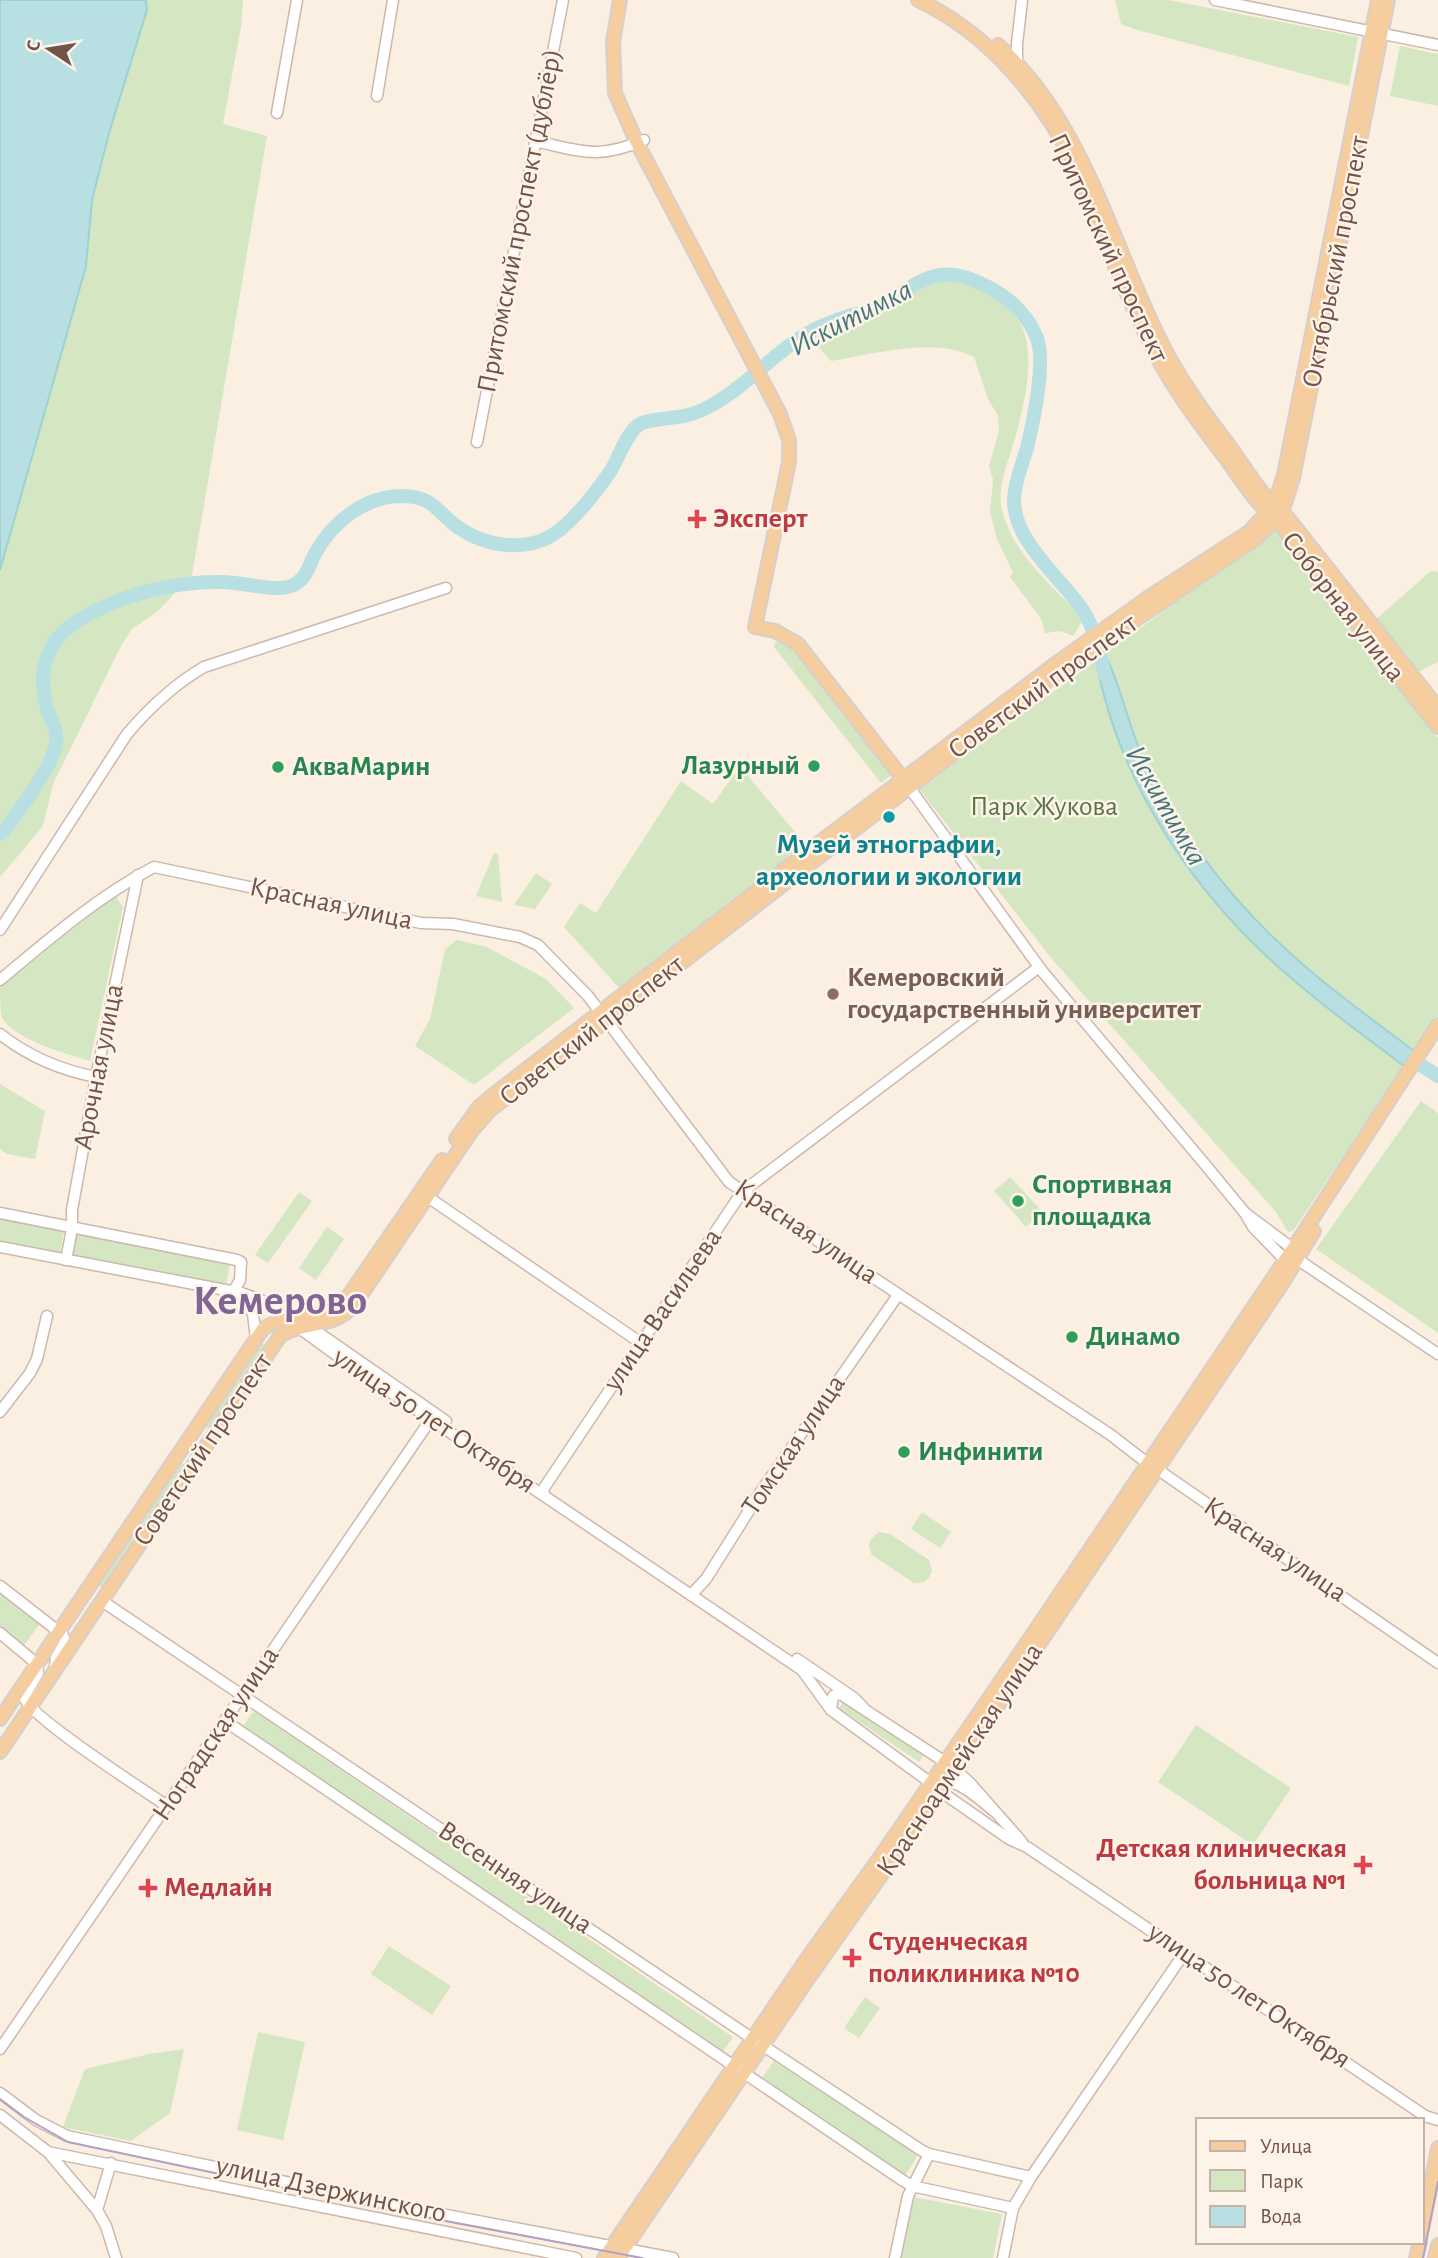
<svg xmlns="http://www.w3.org/2000/svg" width="1438" height="2258" viewBox="0 0 1438 2258" font-family="'Alegreya Sans',sans-serif">
<style>
.green{fill:#d4e7c2}
.water{fill:#b8e0e3;stroke:#9fd0d4;stroke-width:2}
.lines{fill:none;stroke-linecap:round;stroke-linejoin:round}
.river{stroke:#b8e0e3;stroke-width:14}
.minor-casing{stroke:#cdb8ad;stroke-width:13}
.major-casing{stroke:#d7cfcc;stroke-width:16}
.minor{stroke:#fff;stroke-width:10}
.major{stroke:#f6cd9e;stroke-width:12}
.tram{stroke:#b1a2c3;stroke-width:2}
.health-dot{fill:#e0444e;stroke:#fef3e8;stroke-width:2.5}
.leisure-dot{fill:#2e9e5b;stroke:#fef3e8;stroke-width:2.5}
.culture-dot{fill:#0f9aa8;stroke:#fef3e8;stroke-width:2.5}
.education-dot{fill:#8d6e63;stroke:#fef3e8;stroke-width:2.5}
.labels{text-anchor:middle;dominant-baseline:central;stroke-width:5;stroke-linejoin:round;paint-order:stroke}
.street-label{font-size:28px;fill:#70544a;stroke:#fef3e8}
.health-label{font-size:28px;font-weight:bold;fill:#be3a42;stroke:#fef3e8;text-anchor:start}
.leisure-label{font-size:28px;font-weight:bold;fill:#27864d;stroke:#fef3e8;text-anchor:start}
.park-label{font-size:28px;fill:#567643;stroke:#fef3e8}
.culture-label{font-size:28px;font-weight:bold;fill:#0d838f;stroke:#fef3e8}
.education-label{font-size:28px;font-weight:bold;fill:#785e54;stroke:#fef3e8;text-anchor:start}
.water-label{font-size:30px;font-style:italic;fill:#43777c;stroke:#fef3e8}
.town-label{font-size:42px;font-weight:bold;fill:#806694;stroke:#fef3e8}
</style>
<rect width="100%" height="100%" fill="#fbefe2"/>
<g class="green">
<path d="M146 0H243L241 27 223 124 267 136 192 575 157 612 132 629 121 646 53 784 43 826 0 877V570L86 266 92 200 109 133 147 10Z"/>
<path d="M1115 0H1168L1358 37 1349 86 1134 29 1121 24Z"/>
<path d="M1400 46 1438 54V106L1390 96Z"/>
<path d="M930 275C957 275 976 283 998 300 1007 307 1017 316 1022 327 1037 359 1022 415 1012 448 1006 468 997 488 1002 510 1013 555 1053 586 1084 619L1073 636C1062 630 1056 630 1045 634L1042 620 1010 577 1013 573 997 539 990 512 993 480 989 466 999 431 998 416 988 399 974 357C935 336 873 354 831 361L811 339 872 317 914 291Z"/>
<path d="M1274 530 1438 738V1016L1414 1051C1372 1019 1328 988 1289 952 1231 900 1184 837 1148 768 1129 732 1123 690 1105 654Z"/>
<path d="M1431 571 1438 572V662L1416 673 1374 621Z"/>
<path d="M781 639 789 641 894 773 881 783 774 647 775 643Z"/>
<path d="M1096 661C1118 778 1187 884 1274 963 1315 1000 1360 1033 1404 1066L1293 1231 1288 1232 1276 1212 1051 958 920 790 921 787Z"/>
<path d="M739 768 748 776 806 845 621 990 564 927 580 903 596 913 681 781 713 804Z"/>
<path d="M494 853 498 854 502 902 476 896Z"/>
<path d="M536 873 552 884 535 909 514 905Z"/>
<path d="M115 895 123 907 90 1061C67 1054 15 1040 2 1018 0 1010 0 994 0 985L51 942Z"/>
<path d="M457 940 487 947 546 979 574 1008 474 1085 415 1046 430 1019 445 949Z"/>
<path d="M0 1084 45 1111 35 1159 7 1154 0 1149Z"/>
<path d="M1421 1101 1438 1113V1333L1316 1249Z"/>
<path d="M1010 1177 1043 1212 1026 1227 994 1191Z"/>
<path d="M299 1192 312 1201 268 1263 255 1255Z"/>
<path d="M0 1219 64 1231 60 1254 0 1243Z"/>
<path d="M327 1227 344 1239 316 1280 299 1268Z"/>
<path d="M75 1231 230 1263 226 1286 70 1254Z"/>
<path d="M261 1342 267 1347 211 1430 204 1426Z"/>
<path d="M182 1462 186 1467 104 1589 97 1584 179 1463Z"/>
<path d="M922 1512 951 1532 940 1548 911 1529Z"/>
<path d="M879 1532 890 1534 929 1560 932 1571C929 1580 923 1584 914 1583L872 1555 869 1547 870 1540Z"/>
<path d="M0 1590 40 1623 23 1647 0 1629Z"/>
<path d="M844 1701 923 1755 919 1762 839 1708Z"/>
<path d="M256 1712 733 2037 722 2053 244 1729 243 1726 252 1713Z"/>
<path d="M1196 1725 1291 1788 1253 1845 1158 1782Z"/>
<path d="M389 1946 451 1986 432 2015 371 1974Z"/>
<path d="M865 1997 880 2008 859 2038 844 2028Z"/>
<path d="M258 2032 305 2042 283 2140 237 2130Z"/>
<path d="M184 2049 170 2113 131 2141 63 2127 85 2069 149 2054Z"/>
<path d="M774 2061 918 2155 904 2177 762 2078Z"/>
<path d="M913 2197 1002 2214 993 2258H900Z"/>
</g>
<g class="water">
<path d="M0 0H146L147 10 109 133 92 200 86 266 0 570Z"/>
<path d="M1105 654C1123 690 1129 732 1148 768 1184 837 1231 900 1289 952 1328 988 1372 1019 1414 1051L1404 1066C1360 1033 1315 1000 1274 963 1187 884 1118 778 1096 661Z"/>
</g>
<g class="lines">
<g class="river">
<path d="M0 834 7 827C23 804 50 771 56 744 58 732 52 722 48 711 37 674 44 641 79 620 119 595 175 581 222 582 241 582 275 592 291 586 307 580 308 566 316 552 333 522 364 497 400 496 435 496 435 511 459 528 485 546 523 552 551 536 572 523 596 492 610 472 619 458 624 438 637 426 647 418 674 419 688 415 696 413 705 409 712 405 746 386 771 356 803 336 817 327 836 320 852 315 861 313 869 312 877 308 920 283 937 259 988 287 1009 298 1027 314 1036 336 1047 358 1033 423 1027 448 1022 464 1015 482 1014 499 1013 541 1061 578 1082 609 1095 628 1100 654 1105 675"/>
<path d="M1404 1054 1438 1076"/>
</g>
<g class="minor-casing">
<g id="minor">
<path d="M1215 0 1438 45"/>
<path d="M1017 64V44L1022 0"/>
<path d="M377 96 393 0"/>
<path d="M277 113 297 0"/>
<path d="M535 141C581 151 598 160 644 140"/>
<path d="M477 442 563 0"/>
<path d="M906 783 1042 971 1203 1162 1245 1213 1253 1227 1284 1259"/>
<path d="M0 930 127 734C150 707 173 685 204 667L446 588"/>
<path d="M0 980C49 939 97 897 154 867L421 923 453 924 520 937 538 945 588 996 729 1182 1111 1435 1147 1463"/>
<path d="M0 1034C29 1057 60 1070 96 1077"/>
<path d="M422 1193 641 1343"/>
<path d="M0 1213 237 1260 241 1262 240 1280 233 1292"/>
<path d="M1245 1213 1292 1248"/>
<path d="M0 1247 241 1293 261 1300 343 1360 802 1670 831 1710 931 1783C953 1773 978 1798 994 1811"/>
<path d="M1297 1259 1438 1354"/>
<path d="M66 1260 72 1229V1210L96 1077 138 875"/>
<path d="M241 1293 253 1314 256 1338"/>
<path d="M306 1324 446 1421"/>
<path d="M0 1412 30 1373 37 1359 47 1316"/>
<path d="M1157 1469 1438 1663"/>
<path d="M543 1495 544 1488 742 1192 1039 967"/>
<path d="M0 1586 63 1635 65 1642 56 1658 55 1667"/>
<path d="M691 1595 706 1579 762 1490 898 1295"/>
<path d="M102 1601 753 2039 921 2150 929 2154 1031 2177"/>
<path d="M0 1633 37 1664 38 1673 24 1697C28 1716 144 1790 167 1806"/>
<path d="M797 1659 854 1698 863 1707"/>
<path d="M831 1710 833 1696 837 1694 842 1695 945 1762"/>
<path d="M225 1721 902 2180 912 2186 1013 2208"/>
<path d="M955 1769 971 1784 1022 1842"/>
<path d="M940 1791 1009 1839 1027 1847 1425 2116 1438 2120"/>
<path d="M0 2049 431 1419"/>
<path d="M0 2093 36 2120 67 2136 410 2208 673 2258"/>
<path d="M0 2115 48 2152 97 2210 106 2226 116 2258"/>
<path d="M48 2152 576 2258"/>
<path d="M97 2210 111 2163"/>
<path d="M895 2258 908 2196 929 2154"/>
<path d="M1003 2258 1013 2208 1031 2177 1185 1952"/>
</g>
</g>
<g class="major-casing">
<g id="major">
<path d="M620 0 613 42 615 93 637 143 780 414 789 440V462L755 627 775 631 798 644 904 780"/>
<path d="M918 0C990 34 1045 101 1078 172 1092 201 1100 233 1113 262 1132 304 1149 348 1174 386 1190 412 1209 436 1227 460 1243 483 1259 507 1281 526L1438 727"/>
<path d="M998 45C1084 122 1111 242 1161 342 1180 380 1205 414 1231 448 1248 472 1264 500 1288 518L1438 708"/>
<path d="M456 1139 479 1107 493 1095 816 845 1058 662 1149 597 1249 532 1274 505 1284 475 1378 0"/>
<path d="M0 1719 262 1330C291 1307 321 1330 349 1295L442 1160"/>
<path d="M0 1752 280 1336C306 1320 329 1330 353 1307L471 1132 489 1111 1062 670 1255 539 1282 513 1293 478 1388 0"/>
<path d="M1422 2229 1438 2148"/>
<path d="M604 2258 808 1957 876 1863 1020 1653 1300 1238 1438 1025"/>
<path d="M618 2258 810 1976 926 1812 1282 1284 1314 1231"/>
<path d="M1416 2258 1420 2242"/>
<path d="M1435 2258 1438 2245"/>
</g>
</g>
<use href="#minor" class="minor"/>
<use href="#major" class="major"/>
<g class="tram">
<path d="M0 2099 24 2117 68 2142 408 2214 642 2258"/>
<path d="M1423 2258 1438 2182"/>
</g>
</g>
<g class="health-dot">
<path d="M693.5 508.5h7v7h7v7h-7v7h-7v-7h-7v-7h7z"/>
<path d="M1359.5 1854.5h7v7h7v7h-7v7h-7v-7h-7v-7h7z"/>
<path d="M144.5 1877.5h7v7h7v7h-7v7h-7v-7h-7v-7h7z"/>
<path d="M848.5 1947.5h7v7h7v7h-7v7h-7v-7h-7v-7h7z"/>
</g>
<g class="leisure-dot">
<circle cx="814" cy="766" r="7"/>
<circle cx="278" cy="767" r="7"/>
<circle cx="1018" cy="1201" r="7"/>
<circle cx="1072" cy="1337" r="7"/>
<circle cx="904" cy="1452" r="7"/>
</g>
<circle class="culture-dot" cx="889" cy="817" r="7"/>
<circle class="education-dot" cx="833" cy="994" r="7"/>
<g class="labels">
<g class="street-label">
<text transform="translate(520 221) rotate(-79)">Притомский проспект (дублёр)</text>
<text transform="translate(1108 248) rotate(65)">Притомский проспект</text>
<text transform="translate(1336 262) rotate(-79)">Октябрьский проспект</text>
<text transform="translate(1343 607) rotate(52)">Соборная улица</text>
<text transform="translate(1043 687) rotate(-36)">Советский проспект</text>
<text transform="translate(331 904) rotate(12)">Красная улица</text>
<text transform="translate(592 1031) rotate(-38)">Советский проспект</text>
<text transform="translate(99 1067) rotate(-79)">Арочная улица</text>
<text transform="translate(806 1232) rotate(34)">Красная улица</text>
<text transform="translate(663 1310) rotate(-56)">улица Васильева</text>
<text transform="translate(434 1421) rotate(34)">улица 50 лет Октября</text>
<text transform="translate(794 1445) rotate(-56)">Томская улица</text>
<text transform="translate(203 1450) rotate(-56)">Советский проспект</text>
<text transform="translate(1275 1550) rotate(34)">Красная улица</text>
<text transform="translate(216 1734) rotate(-56)">Ноградская улица</text>
<text transform="translate(960 1760) rotate(-56)">Красноармейская улица</text>
<text transform="translate(515 1878) rotate(34)">Весенняя улица</text>
<text transform="translate(1249 1996) rotate(34)">улица 50 лет Октября</text>
<text transform="translate(331 2190) rotate(12)">улица Дзержинского</text>
</g>
<g class="health-label">
<text x="713" y="519">Эксперт</text>
<text x="1347" y="1849" text-anchor="end">Детская клиническая<tspan x="1347" dy="32">больница №1</tspan></text>
<text x="164" y="1888">Медлайн</text>
<text x="868" y="1942">Студенческая<tspan x="868" dy="32">поликлиника №10</tspan></text>
</g>
<g class="leisure-label">
<text x="800" y="766" text-anchor="end">Лазурный</text>
<text x="292" y="767">АкваМарин</text>
<text x="1032" y="1185">Спортивная<tspan x="1032" dy="32">площадка</tspan></text>
<text x="1086" y="1337">Динамо</text>
<text x="918" y="1452">Инфинити</text>
</g>
<g class="park-label">
<text x="1044" y="807">Парк Жукова</text>
</g>
<g class="culture-label">
<text x="889" y="845">Музей этнографии,<tspan x="889" dy="32">археологии и экологии</tspan></text>
</g>
<g class="education-label">
<text x="847" y="978">Кемеровский<tspan x="847" dy="32">государственный университет</tspan></text>
</g>
<g class="water-label">
<text transform="translate(851 318) rotate(-27)">Искитимка</text>
<text transform="translate(1166 806) rotate(60)">Искитимка</text>
</g>
<g class="town-label">
<text x="280" y="1301">Кемерово</text>
</g>
</g>
<rect x="1196" y="2118" width="228" height="126" fill="#fef3e8" stroke="#c5b3a9" stroke-width="2"/>
<rect x="1210" y="2141" width="35" height="10" fill="#f6cd9e" stroke="#c5b3a9" stroke-width="2"/>
<text x="1260" y="2153" font-size="21" fill="#70544a">Улица</text>
<rect x="1210" y="2170" width="35" height="21" fill="#d4e7c2" stroke="#c5b3a9" stroke-width="2"/>
<text x="1260" y="2188" font-size="21" fill="#70544a">Парк</text>
<rect x="1210" y="2206" width="35" height="21" fill="#b8e0e3" stroke="#c5b3a9" stroke-width="2"/>
<text x="1260" y="2223" font-size="21" fill="#70544a">Вода</text>
<g transform="translate(49 49) rotate(282)" stroke="#fef3e8" stroke-width="5" paint-order="stroke">
<path d="M0-5L12 26L0 18L-12 26Z" fill="#70544a"/>
<text y="-10" font-size="19" font-weight="bold" text-anchor="middle" fill="#70544a">С</text>
</g>
</svg>
